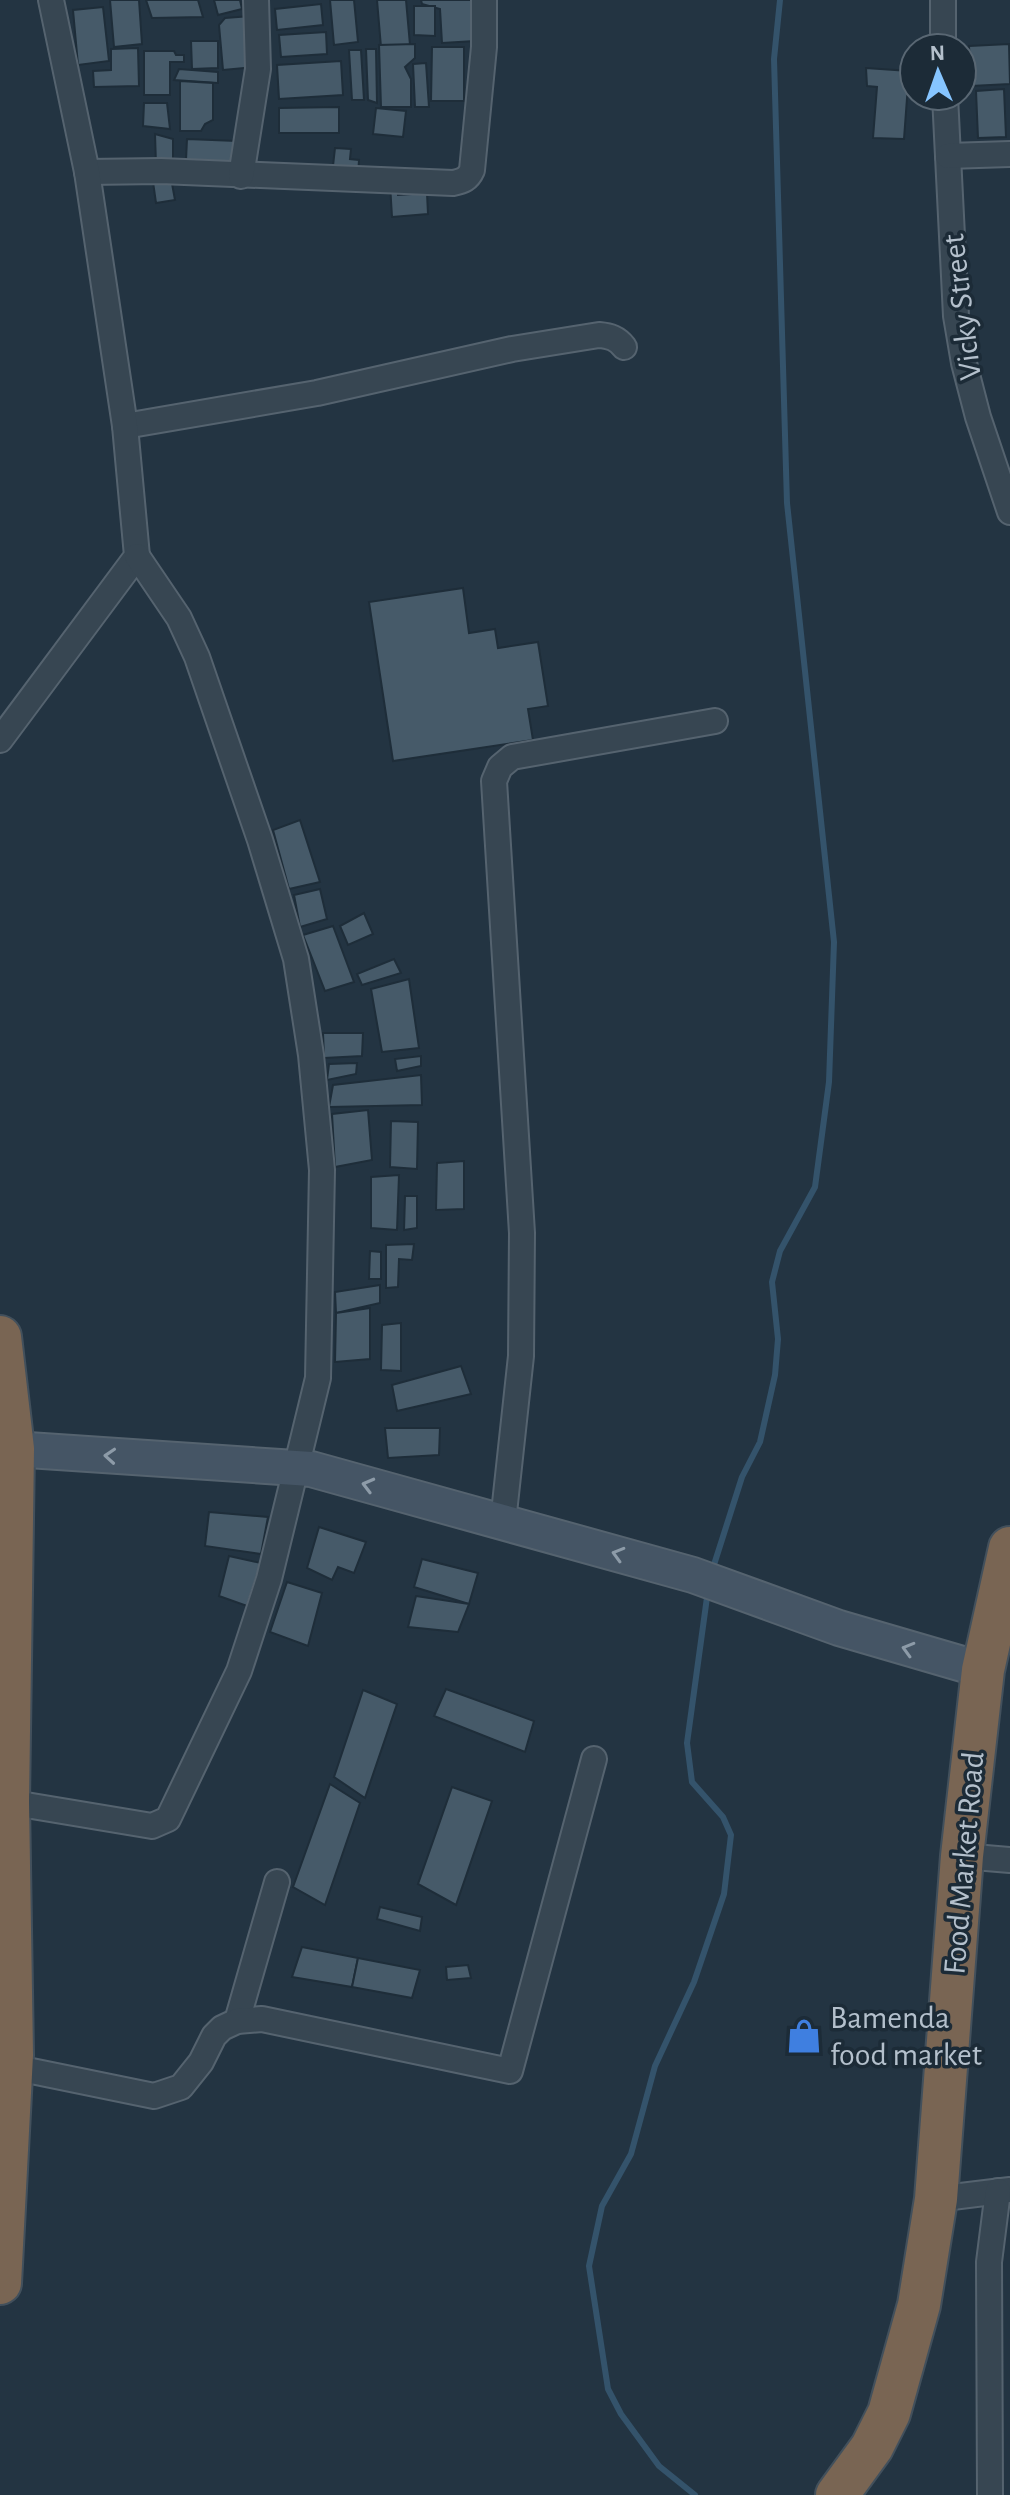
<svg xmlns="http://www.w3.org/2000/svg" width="1010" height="2495" viewBox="0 0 1010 2495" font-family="'Alegreya Sans',sans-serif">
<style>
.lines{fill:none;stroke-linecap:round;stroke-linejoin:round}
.stream{stroke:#34536b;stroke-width:6}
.building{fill:#465a69;stroke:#1e2d39;stroke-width:2}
.street-casing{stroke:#55636f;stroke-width:28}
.secondary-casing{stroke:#55636f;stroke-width:38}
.highway-casing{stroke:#42505c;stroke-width:46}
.street{stroke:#374652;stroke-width:24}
.secondary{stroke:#455565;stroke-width:34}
.highway{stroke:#796553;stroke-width:42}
.oneway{stroke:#8d9ba8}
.labels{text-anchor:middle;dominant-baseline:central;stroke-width:7;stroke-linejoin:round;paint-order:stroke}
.street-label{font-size:32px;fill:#b4c0cc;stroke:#1c2b37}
.poi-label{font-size:32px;fill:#b4c0cc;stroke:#1c2b37;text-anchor:start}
</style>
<rect width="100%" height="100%" fill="#233442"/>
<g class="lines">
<g class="stream">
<path d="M712 1571 742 1477 760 1442 775 1375 778 1339 772 1282 780 1251 815 1187 829 1082 834 942 787 503 774 59 780 0"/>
<path d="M695 2495 659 2466 621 2414 608 2389 589 2266 602 2206 631 2154 655 2066 694 1982 724 1894 731 1835 723 1817 692 1782 687 1743 708 1590"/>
</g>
</g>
<g class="building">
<path d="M110 0H139L142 44 114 47Z"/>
<path d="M146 0H198L203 17 152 18Z"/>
<path d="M214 0H240L242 9 218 15Z"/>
<path d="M330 0H354L358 42 334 45Z"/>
<path d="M377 0H406L410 45 381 47Z"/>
<path d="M421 0H472L475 41 442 43 440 9 422 4Z"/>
<path d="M321 4 323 25 277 30 275 9Z"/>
<path d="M414 6H435V36L414 35Z"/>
<path d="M103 7 109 61 78 65 73 10Z"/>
<path d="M251 16 255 67 223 70 219 25 225 18Z"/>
<path d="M326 32 327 54 281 57 279 35Z"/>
<path d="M191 41H218V68L192 69Z"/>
<path d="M415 44V58L405 67 411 79V107H381L379 45Z"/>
<path d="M1009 44 1010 84 971 86 969 46Z"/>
<path d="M432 47H464V101H431Z"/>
<path d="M138 48 139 86 94 87 93 71 111 70V49Z"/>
<path d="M366 49H376L377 103 368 100Z"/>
<path d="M349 50H361L364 100H352Z"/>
<path d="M144 51H174L176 55H184V62H170V95H144Z"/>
<path d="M341 61 343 95 279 99 277 65Z"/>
<path d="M426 63 429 107H415L413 64Z"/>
<path d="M866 68 909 71 904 139 873 138 877 87 867 86Z"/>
<path d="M179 69 218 72V83L174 80Z"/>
<path d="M180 81 213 83V120L205 124 201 131H180Z"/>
<path d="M1004 89 1006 137 978 138 976 91Z"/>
<path d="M144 103H167L170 129 143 126Z"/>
<path d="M339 107V133H279V108Z"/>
<path d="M376 108 406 111 403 137 373 134Z"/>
<path d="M155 134 173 139V165H156Z"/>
<path d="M187 139 237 141 236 169 191 167 186 160Z"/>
<path d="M335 148 351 149 350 159 359 160 358 175H332Z"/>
<path d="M152 175 171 178 175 200 156 203Z"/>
<path d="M390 184H397L398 195 427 193 428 214 392 217Z"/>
<path d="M463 588 469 633 495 629 498 648 538 642 548 706 528 709 533 740 393 761 369 602Z"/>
<path d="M300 820 320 882 289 889 273 830Z"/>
<path d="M320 889 327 919 300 927 294 895Z"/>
<path d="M364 913 373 934 348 945 340 926Z"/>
<path d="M333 926 354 982 325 991 303 935Z"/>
<path d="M394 959 401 973 362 985 357 974Z"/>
<path d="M409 979 419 1048 382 1052 371 989Z"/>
<path d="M323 1033H363L362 1056 324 1058Z"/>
<path d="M421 1056V1066L397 1071 395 1059Z"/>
<path d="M357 1063 356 1074 327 1080 329 1064Z"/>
<path d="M421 1075 422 1105 329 1107 333 1085Z"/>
<path d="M368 1110 372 1160 335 1167 332 1114Z"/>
<path d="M391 1121 418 1122 417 1169 390 1167Z"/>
<path d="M464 1161V1209L436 1210 437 1163Z"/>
<path d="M399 1175 397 1230 371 1228V1177Z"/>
<path d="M405 1196H417V1228L404 1230Z"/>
<path d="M414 1244 412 1260 399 1259 398 1287 386 1288V1245Z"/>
<path d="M370 1251 381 1252V1279H369Z"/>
<path d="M380 1285V1303L336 1313 335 1292Z"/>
<path d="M370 1308V1359L335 1362 336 1313Z"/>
<path d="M401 1323V1371L381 1370 382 1325Z"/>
<path d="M461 1366 471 1394 397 1411 392 1385Z"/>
<path d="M385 1428H440L439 1455 388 1458Z"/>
<path d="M209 1512 268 1517 261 1554 205 1546Z"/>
<path d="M319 1527 366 1542 354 1573 338 1567 332 1580 307 1568Z"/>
<path d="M229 1556 261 1563 247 1606 219 1596Z"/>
<path d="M422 1559 478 1573 469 1604 414 1587Z"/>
<path d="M287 1582 322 1593 308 1646 270 1632Z"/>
<path d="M416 1596 469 1604 458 1632 408 1627Z"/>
<path d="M446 1689 534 1721 525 1752 434 1716Z"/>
<path d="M363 1690 397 1704 365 1798 334 1777Z"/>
<path d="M330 1784 360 1803 325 1905 293 1887Z"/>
<path d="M452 1787 492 1801 456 1905 418 1884Z"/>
<path d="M380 1907 422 1917 420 1931 377 1919Z"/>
<path d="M302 1947 358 1958 352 1987 292 1977Z"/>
<path d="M358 1958 420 1970 412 1998 352 1987Z"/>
<path d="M468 1965 471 1978 447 1980 446 1967Z"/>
</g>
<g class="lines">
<g class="street-casing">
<g id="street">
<path d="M943 0V48"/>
<path d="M945 96 956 316 964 363 978 417 1010 512"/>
<path d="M948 156 1010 154"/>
<path d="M87 172 161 171 453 183C463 181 468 179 472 170L484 47V0"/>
<path d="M241 176 258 69 256 0"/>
<path d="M125 426 317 393 512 349 599 335C610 336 617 338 624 347"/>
<path d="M0 740 137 556 125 426 87 172 51 0"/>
<path d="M503 1522 521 1356 522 1233 494 781 500 767 512 757 715 721"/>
<path d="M8 1802 152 1826 168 1819 239 1671 269 1579 318 1378 322 1170 311 1055 296 959 260 840 197 657 179 618 137 556"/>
<path d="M962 1856 1010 1860"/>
<path d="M237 2021 277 1882"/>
<path d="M12 2067 154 2096 181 2087 201 2062 214 2036 222 2028 237 2021 262 2019 510 2071 594 1759"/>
<path d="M936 2199 1010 2190"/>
<path d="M990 2495 989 2262 998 2191"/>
</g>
</g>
<g class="secondary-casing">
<path id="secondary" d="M13 1449 311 1469 693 1575 839 1628 983 1670"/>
</g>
<g class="highway-casing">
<g id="highway">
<path d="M0 1337 13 1449 8 1802 12 2055 0 2283"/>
<path d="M837 2495 872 2447 889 2413 919 2305 936 2199 962 1856 983 1670 1010 1548"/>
</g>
</g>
<use href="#street" class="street"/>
<use href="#secondary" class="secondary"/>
<use href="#highway" class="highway"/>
</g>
<defs><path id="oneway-chevron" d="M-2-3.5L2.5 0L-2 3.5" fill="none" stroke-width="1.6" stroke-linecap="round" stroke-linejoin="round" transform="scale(2)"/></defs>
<g class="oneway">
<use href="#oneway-chevron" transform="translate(110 1456) rotate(-176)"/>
<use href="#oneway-chevron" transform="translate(368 1485) rotate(-165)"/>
<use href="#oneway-chevron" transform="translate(618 1554) rotate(-164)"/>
<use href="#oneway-chevron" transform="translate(908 1649) rotate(-164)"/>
</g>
<defs>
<g id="shop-bare" transform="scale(2.76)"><path d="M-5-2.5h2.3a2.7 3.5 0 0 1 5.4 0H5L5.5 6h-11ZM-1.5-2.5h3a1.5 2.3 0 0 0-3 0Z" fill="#3f7fe0" stroke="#1c2b37" stroke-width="2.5" paint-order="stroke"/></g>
</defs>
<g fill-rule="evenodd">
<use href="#shop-bare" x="804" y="2036"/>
</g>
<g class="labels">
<g class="street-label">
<text transform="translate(962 307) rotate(-97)">Vicky Street</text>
<text transform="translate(964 1863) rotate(-85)">Food Market Road</text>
</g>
<g class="poi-label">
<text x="830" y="2018">Bamenda<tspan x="830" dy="37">food market</tspan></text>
</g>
</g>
<g transform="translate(938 72) rotate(358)"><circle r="38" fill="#1c2b37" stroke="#596773" stroke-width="2"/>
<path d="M0-6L14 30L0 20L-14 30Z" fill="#86c5ff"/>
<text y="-12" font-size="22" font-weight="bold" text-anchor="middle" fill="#b4c0cc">N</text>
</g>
</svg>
